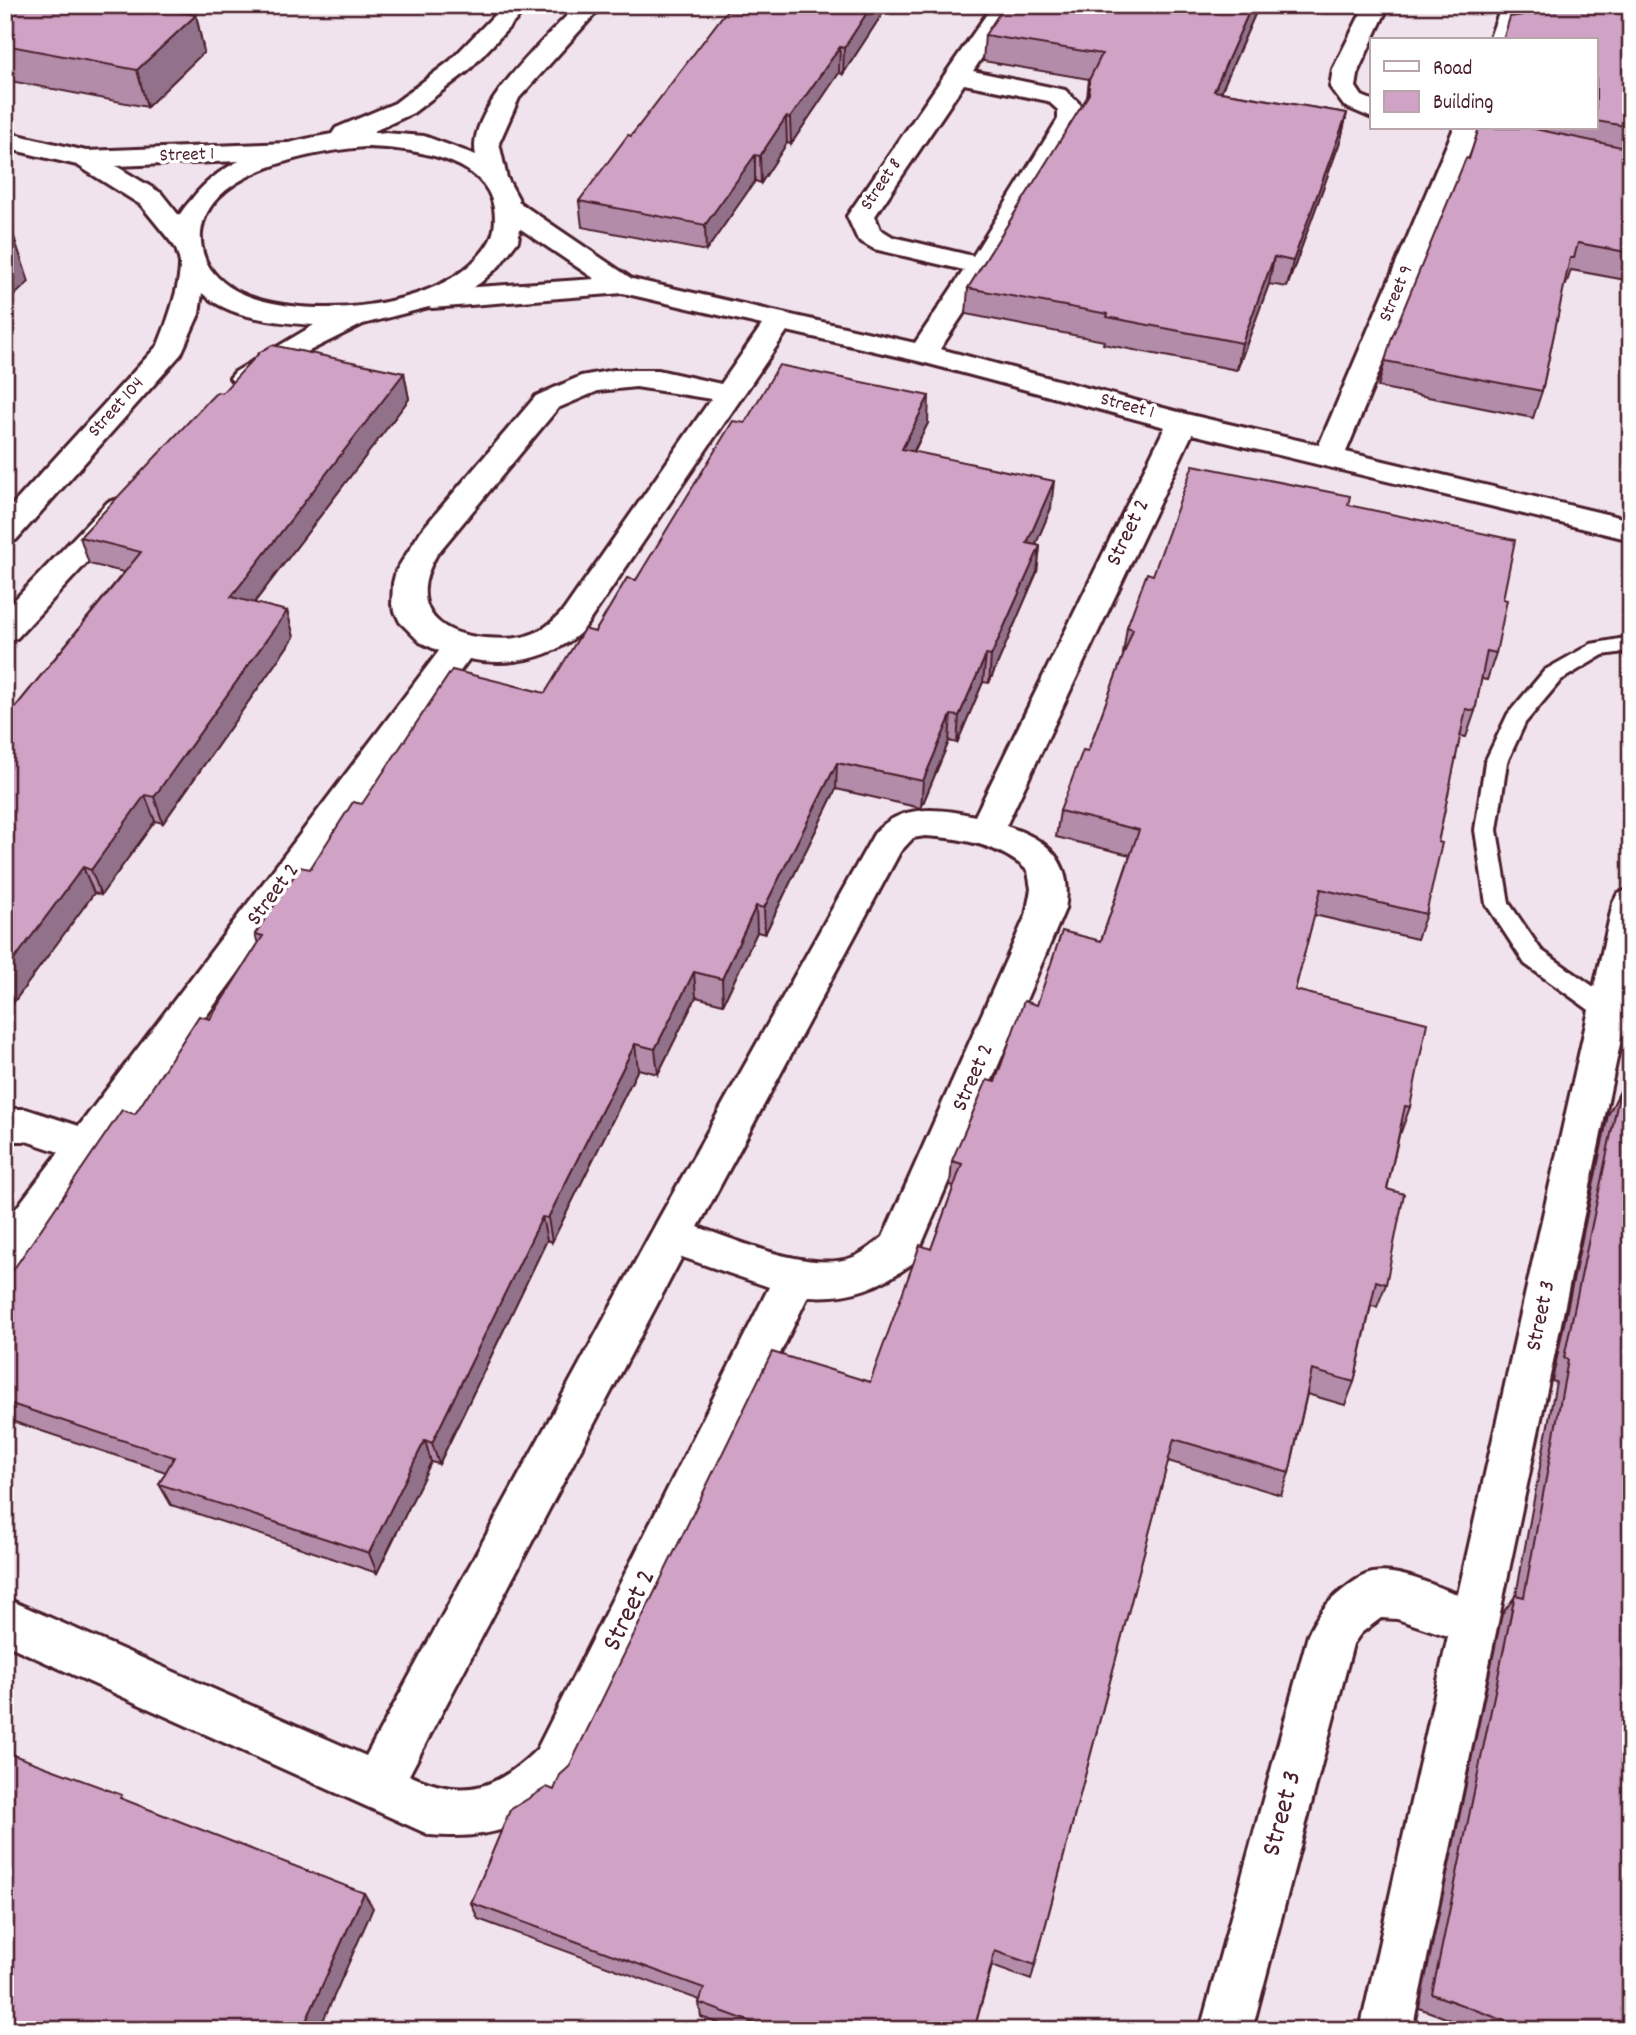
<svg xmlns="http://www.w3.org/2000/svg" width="1636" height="2035" viewBox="0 0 1636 2035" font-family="Dekko,sans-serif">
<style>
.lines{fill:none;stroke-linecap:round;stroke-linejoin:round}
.service-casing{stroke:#4a1f2b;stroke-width:6}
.minor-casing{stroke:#4a1f2b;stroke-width:6}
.tertiary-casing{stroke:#4a1f2b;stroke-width:6}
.service{fill:#fff;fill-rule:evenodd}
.minor{fill:#fff;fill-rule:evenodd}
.tertiary{fill:#fff;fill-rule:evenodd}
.wall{fill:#b38caa;stroke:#4a1f2b;stroke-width:2}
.shaded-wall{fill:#92728b;stroke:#4a1f2b;stroke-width:2}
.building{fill:#d0a3c6;stroke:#4a1f2b;stroke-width:2}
.labels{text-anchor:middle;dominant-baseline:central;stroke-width:7;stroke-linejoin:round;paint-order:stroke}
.far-street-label{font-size:19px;fill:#4a1f2b;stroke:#fff}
.street-label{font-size:23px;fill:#4a1f2b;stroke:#fff}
.near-street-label{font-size:28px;fill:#4a1f2b;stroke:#fff}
</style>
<rect width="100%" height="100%" fill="#f1e3ee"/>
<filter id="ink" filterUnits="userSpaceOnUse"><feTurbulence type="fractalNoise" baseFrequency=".0143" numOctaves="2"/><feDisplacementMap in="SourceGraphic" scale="14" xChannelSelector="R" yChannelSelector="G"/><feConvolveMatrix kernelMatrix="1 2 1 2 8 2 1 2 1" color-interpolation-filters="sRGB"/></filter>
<g filter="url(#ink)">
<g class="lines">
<g class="service-casing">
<path id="service" d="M1631 637V651L1603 655 1561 680 1525 723 1507 762 1497 830 1509 903 1541 950 1617 1003 1620 1010 1617 1017 1608 1020 1599 1017 1525 964 1486 904 1475 830 1485 762 1508 714 1545 670 1591 644Z"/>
</g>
<g class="minor-casing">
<g id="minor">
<path d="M993 5H1017L973 71 1065 90 1084 108V119L995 266 940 349 1186 414 1319 445 1454 128H1480L1346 452 1631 520V540L1192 434 1006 826C1048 839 1074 862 1065 909L914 1262C881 1287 850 1299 808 1296L571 1783C528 1828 491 1840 430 1835L5 1644V1598L366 1756 657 1222 874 834C900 803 940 808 975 816L1165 427 918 361 787 331 583 630C554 659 509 667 469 659L20 1269 5 1274V1223L59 1152 26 1141H5V1109H26L79 1126 439 651 420 642 400 622 392 605 393 583 396 571 421 531 536 396 581 376 614 370H658L721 384 762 325 623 293 432 308 422 305 418 299 422 293 432 290 595 279 500 215 496 209 500 203 510 201 520 203 632 279 915 343 964 270 874 249 858 240 847 216ZM964 84 1048 101 1058 110V119L973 256 893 237 880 229 875 216ZM636 387 711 399 564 610C555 620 543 631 529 635 515 640 499 639 485 638 433 634 408 603 437 554L558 408 598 391ZM925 836C962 838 1001 845 1028 871L1031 889 1026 915 883 1237C874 1244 863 1254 851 1258 810 1272 738 1241 698 1227L900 852 913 838ZM682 1257 769 1287 537 1749C496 1790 464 1800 409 1775Z"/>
<path d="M1365 5H1389L1359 69 1356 87 1362 96 1372 100V118L1344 106 1330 87 1333 69Z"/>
<path d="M1502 5H1526L1513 40H1489Z"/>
<path d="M5 132 86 151 287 143 296 145 300 151 296 157 287 159 116 166 161 193 200 242 196 248 186 250 176 248 141 205 77 165 5 148Z"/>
<path d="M1631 889V992L1412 2030H1360L1448 1636 1397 1619 1381 1618 1361 1633 1353 1644 1252 2030H1200L1308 1635C1317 1615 1327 1602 1344 1589 1353 1582 1362 1575 1373 1573 1399 1568 1433 1586 1458 1594L1613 903 1618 893Z"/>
</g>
</g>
<g class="tertiary-casing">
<g id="tertiary">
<path d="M504 5H530L468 71 413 113 372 132 424 136 476 155C465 110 548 37 577 5H603L519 98 499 143 507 178 518 198 522 217 518 241 499 266 480 283 448 302 363 324 309 351 255 384 245 387 235 384 230 378 235 372 314 325C278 322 230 319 202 293L199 314 181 354 16 540 5 543V513L158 345C166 326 181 284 180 263 178 250 171 243 175 227 177 216 184 208 191 200 224 156 281 143 332 134L336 128 395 103 450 61ZM365 147C406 148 486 156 494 208 496 219 495 234 488 244 453 299 359 312 300 307 270 304 233 297 213 272 204 262 200 246 201 233 207 170 316 151 365 147Z"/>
<path d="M119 499 130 502 135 509 130 516 17 638 5 641V610L108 502Z"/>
</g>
</g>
<use href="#service" class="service"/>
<use href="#minor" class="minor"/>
<use href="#tertiary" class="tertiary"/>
</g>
<g class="wall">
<path d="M5 5 196 15 204 52 147 107 5 80Z"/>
<path d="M731 5H888L843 74 839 73 791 144 787 143 761 183 755 181 706 251 582 227 579 201 662 97Z"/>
<path d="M1259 5 1221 92 1347 113 1341 139 1287 287 1269 284 1237 370 1103 344 1104 341 966 314 968 288 1087 98 1089 79 983 61 985 35Z"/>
<path d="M1631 5V281L1571 270 1566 285H1564L1542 391 1533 418 1378 387 1385 361 1469 159 1479 128H1596V40Z"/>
<path d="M404 373 409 399 254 603 287 611 294 637 163 823 155 821 101 895 94 893 5 1014V720L124 572 89 564 80 537 222 393Z"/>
<path d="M745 423H928L914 452 1051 508 1035 545 1040 546 1037 572 989 683 983 682 957 743 949 741 921 808 836 789 765 934 757 932 723 1004 696 997 658 1074 638 1069 552 1242 547 1240 439 1464 431 1462 377 1573 171 1505 159 1484 166 1472 5 1419V1282L210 1019 258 944 255 934 310 869 362 804 545 693 636 580Z"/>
<path d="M1348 505 1503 599 1496 653 1487 680 1481 679 1475 711 1466 737 1460 736 1438 842 1426 914 1417 939 1314 915 1295 990 1410 1107 1401 1132 1400 1131 1387 1189 1386 1284 1377 1307 1371 1306 1354 1382 1345 1405 1307 1394 1289 1473 1281 1495 1168 1461 1031 1980 992 1966 974 2030H737L701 2017 699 2003 700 2000 478 1919 471 1903 554 1790 569 1767 870 1382 931 1249 954 1186 950 1185 952 1161 1037 1005 1101 941 1130 855 1056 837 1060 811 1088 751 1124 654H1123L1127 627 1153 575Z"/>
<path d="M1620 1091 1631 2030H1478L1419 2008 1502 1614 1516 1595 1556 1382 1552 1381 1608 1115Z"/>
</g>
<g class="shaded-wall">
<path d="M872 5H888L843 74 844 48Z"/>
<path d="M1252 5H1259L1210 117 1214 91Z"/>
<path d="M196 15 204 52 147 107 137 70Z"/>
<path d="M840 47 839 73 791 144 790 118Z"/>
<path d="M1347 113 1341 139 1287 287 1293 261Z"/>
<path d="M786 117 787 143 761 183 760 156Z"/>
<path d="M755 155V181L706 251 705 225Z"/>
<path d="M13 234 29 282 5 304V241Z"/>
<path d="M1274 257 1269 284 1237 370 1242 343Z"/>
<path d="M404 373 409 399 238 624 231 597Z"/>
<path d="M929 396 928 423 901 476 902 449Z"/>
<path d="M1054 481 1051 508 1025 570 1027 543Z"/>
<path d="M1040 546 1037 572 989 683 991 656Z"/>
<path d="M287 611 294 637 163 823 154 797Z"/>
<path d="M986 655 983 682 957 743 959 716Z"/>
<path d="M951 715 949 741 921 808 923 781Z"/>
<path d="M837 763 836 789 765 934 764 908Z"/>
<path d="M145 795 155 821 101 895 91 870Z"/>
<path d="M83 867 94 893 5 1014V972Z"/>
<path d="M756 906 757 932 723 1004 722 979Z"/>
<path d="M694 972 696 997 658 1074 655 1049Z"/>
<path d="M635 1044 638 1069 552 1242 548 1218Z"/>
<path d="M542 1217 547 1240 439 1464 432 1443Z"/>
<path d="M425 1440 431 1462 377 1573 369 1553Z"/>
<path d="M5 1745 12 1753 6 1764H5Z"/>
<path d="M364 1893 373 1908 319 2030H302Z"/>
</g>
<g class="building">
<path d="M5 5H143L196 15 137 70 5 45Z"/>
<path d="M731 5H872L844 48 840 47 790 118 786 117 760 156 755 155 705 225 579 201 628 135 631 136Z"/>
<path d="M1005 5H1252L1214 91 1347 113 1293 261 1274 257 1242 343 1107 317 1108 314 968 288 1089 94V80L1102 54 985 35Z"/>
<path d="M1526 5H1631V127L1596 121V40H1503L1510 17 1522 15Z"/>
<path d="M1479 128H1530L1631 149V253L1578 243 1574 258H1570L1542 391 1385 361 1392 337 1466 158 1469 159Z"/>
<path d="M5 232 13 234 5 241Z"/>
<path d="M272 345 404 373 231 597 287 611 154 797 145 795 91 870 83 867 5 972V720L141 552 80 537 211 398 217 392 222 393 260 352Z"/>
<path d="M779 365 929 396 902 449 1054 481 1027 543 1040 546 991 656 986 655 959 716 951 715 923 781 837 763 764 908 756 906 722 979 694 972 655 1049 635 1044 548 1218 542 1217 432 1443 425 1440 369 1553 159 1484 174 1457 5 1402V1282L122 1110 135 1114 199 1016 210 1019 263 936 255 934 300 867 310 869 353 802 362 804 452 670 545 693 584 629 595 632 627 578 636 580 733 421 745 423Z"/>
<path d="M1193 465 1350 496 1348 505 1515 540 1503 599 1507 600 1496 653 1487 651 1475 711 1466 709 1438 842 1442 843 1426 914 1321 889 1295 990 1427 1023 1410 1107 1405 1106 1387 1189 1404 1194 1386 1284 1376 1281 1354 1382 1312 1370 1289 1473 1174 1439 1035 1965 995 1951 974 2030H773L699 2003 704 1988 471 1903 510 1810 547 1787 554 1790 560 1775 569 1767 772 1352 870 1382 920 1245 931 1249 962 1164 952 1161 953 1158 987 1080 995 1082 1024 1001 1037 1005 1062 931 1101 941 1139 830 1060 811 1083 750 1088 751 1133 629 1127 627 1147 573 1153 575Z"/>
<path d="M1620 1091 1631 1094V2030H1530L1432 1994 1515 1595 1524 1597 1568 1360 1564 1358Z"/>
<path d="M5 1752 122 1795 120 1798 364 1893 302 2030H5Z"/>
</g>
</g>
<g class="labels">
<g class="far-street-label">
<text transform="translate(187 156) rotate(-2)">Street 1</text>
<text transform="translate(882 185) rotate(-56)">Street 8</text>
<text transform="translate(1397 294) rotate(-67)">Street 9</text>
<text transform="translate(1127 407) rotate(15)">Street 1</text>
<text transform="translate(117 408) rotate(-48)">Street 104</text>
</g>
<g class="street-label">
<text transform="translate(1129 533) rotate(-64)">Street 2</text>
<text transform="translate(274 895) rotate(-53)">Street 2</text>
<text transform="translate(974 1078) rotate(-66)">Street 2</text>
<text transform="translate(1542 1316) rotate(-78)">Street 3</text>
</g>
<g class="near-street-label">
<text transform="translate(631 1611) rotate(-64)">Street 2</text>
<text transform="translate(1284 1814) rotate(-75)">Street 3</text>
</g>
</g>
<rect width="1636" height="2035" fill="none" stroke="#fff" stroke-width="28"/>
<rect x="14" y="14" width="1608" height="2007" fill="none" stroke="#4a1f2b" stroke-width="2.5" filter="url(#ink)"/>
<rect x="1370" y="38" width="228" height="91" fill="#ffffff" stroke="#b7a5aa" stroke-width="2"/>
<rect x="1384" y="61" width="35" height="10" fill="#ffffff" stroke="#b7a5aa" stroke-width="2"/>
<text x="1433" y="74" font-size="21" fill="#4a1f2b">Road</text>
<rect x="1384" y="91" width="35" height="21" fill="#d0a3c6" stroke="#b7a5aa" stroke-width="2"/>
<text x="1433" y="108" font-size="21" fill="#4a1f2b">Building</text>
</svg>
